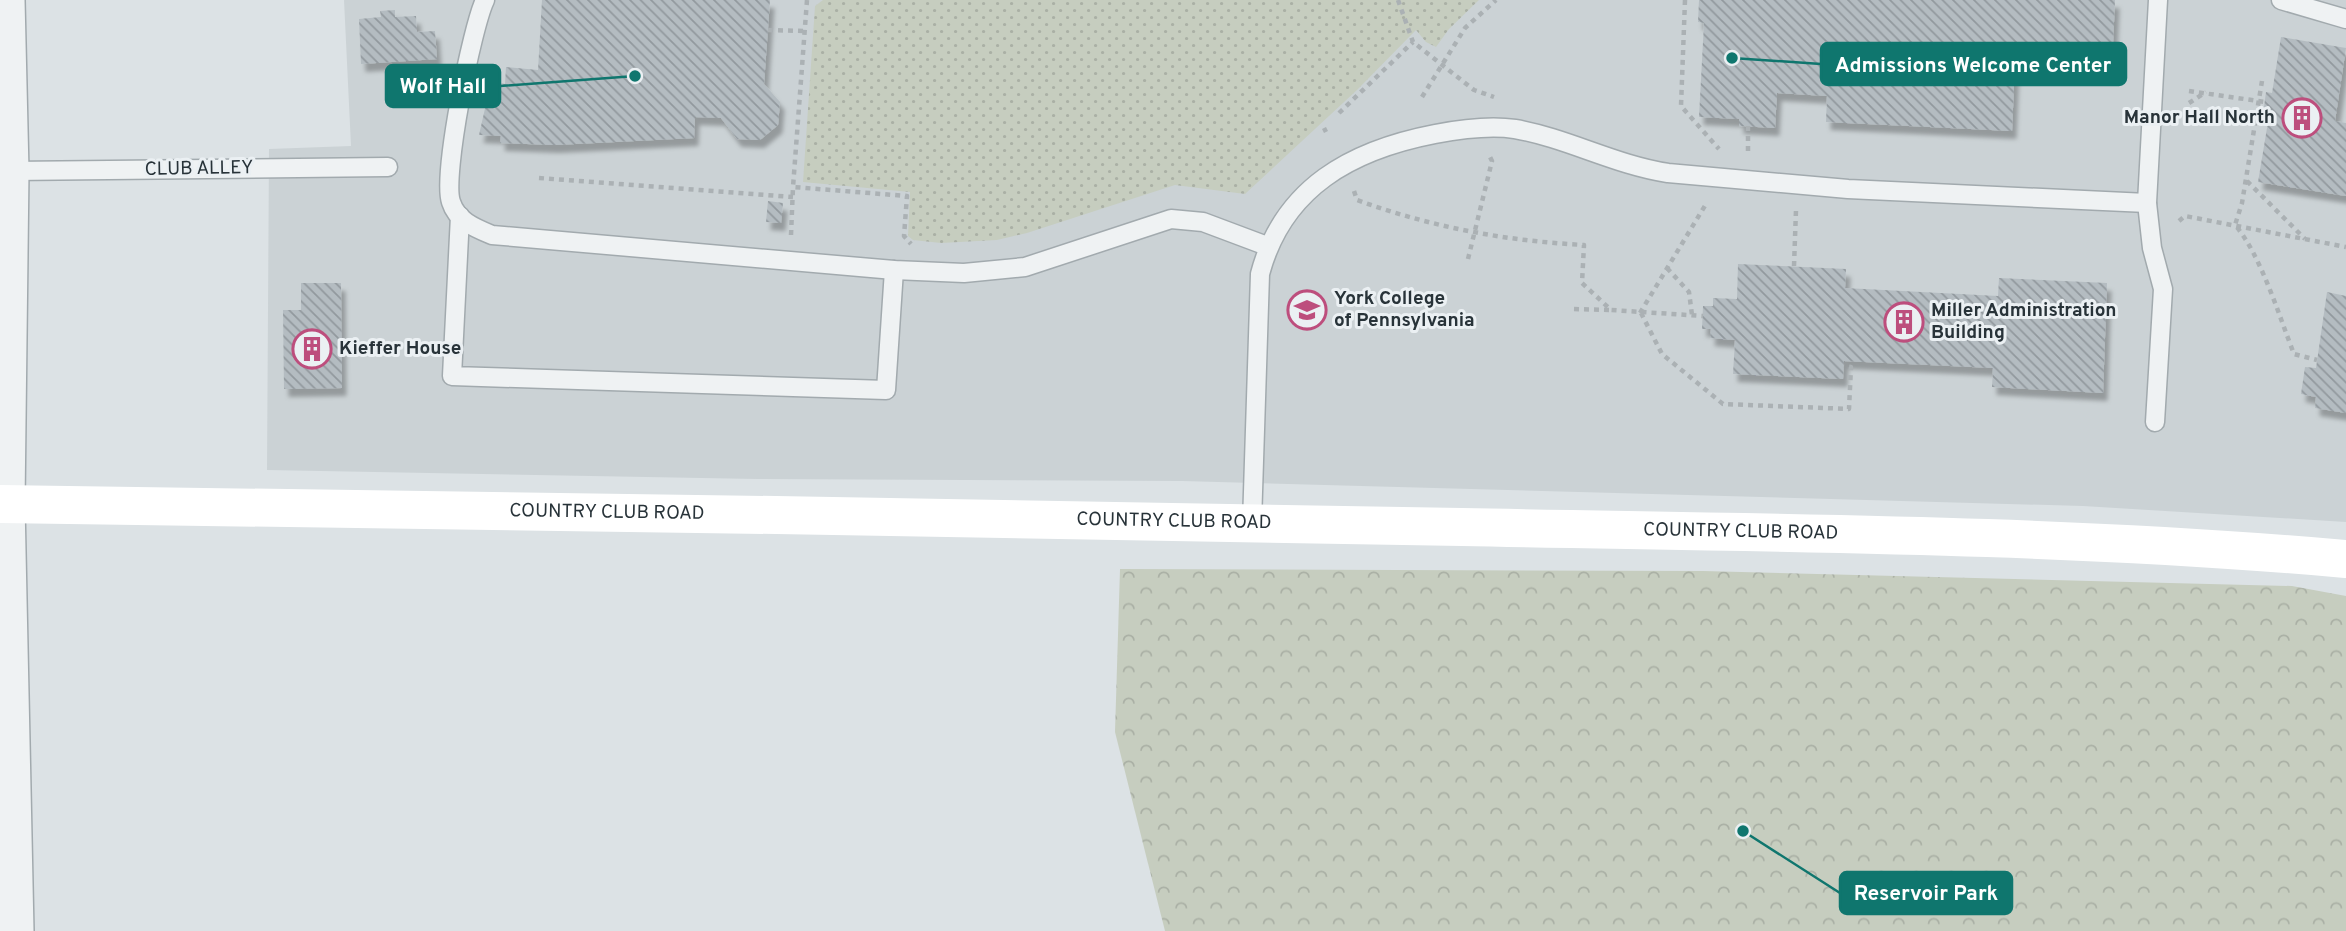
<svg xmlns="http://www.w3.org/2000/svg" width="2346" height="931" viewBox="0 0 2346 931" font-family="Overpass,sans-serif">
<style>
.built{fill:#cbd2d5}
.grass{fill:url(#grass-dots)}
.forest{fill:url(#forest-crowns)}
.building{fill:url(#building-back-hatch);filter:url(#shadow)}
.lines{fill:none;stroke-linecap:round;stroke-linejoin:round}
.lane-casing{stroke:#a2aaae;stroke-width:21}
.street-casing{stroke:#a2aaae;stroke-width:38}
.path{stroke:#abb1b4;stroke-width:4.5;stroke-dasharray:5 5;stroke-linecap:butt}
.lane{stroke:#eff2f3;stroke-width:18}
.street{stroke:#eff2f3;stroke-width:35}
.secondary{stroke:#fff;stroke-width:38}
.labels{text-anchor:middle;dominant-baseline:central;stroke-width:6;stroke-linejoin:round;paint-order:stroke}
.poi-label{font-size:19px;font-weight:bold;fill:#283339;stroke:#ebf0f3;text-anchor:start}
.street-label{font-size:19px;fill:#283339;stroke:#ebf0f3}
.leader{fill:none;stroke:#0f766e;stroke-width:2.5}
.callout-dot{fill:#0f766e;stroke:#ebf0f3;stroke-width:2.5}
.callout{fill:#0f766e;stroke:#0f766e;stroke-width:2.5}
.callout-label{font-size:21px;text-anchor:middle;font-weight:bold;fill:#fff}
</style>
<defs>
<pattern id="grass-dots" width="8" height="8" patternUnits="userSpaceOnUse" patternTransform="scale(1.75)"><rect width="8" height="8" fill="#c6cdbf"/><path d="M2 2h.1M6 6h.1" fill="none" stroke="#aab0a5" stroke-width="1.8" stroke-linecap="round"/></pattern>
<pattern id="forest-crowns" width="20" height="18" patternUnits="userSpaceOnUse" patternTransform="scale(1.75)"><rect width="20" height="18" fill="#c6cdbf"/><path d="M2 6a3 3 0 1 1 6 0M12 15a3 3 0 1 1 6 0" fill="none" stroke="#aab0a5"/></pattern>
<pattern id="building-back-hatch" width="6" height="6" patternUnits="userSpaceOnUse" patternTransform="scale(1.75)"><rect width="6" height="6" fill="#b4bcc1"/><path d="M-1 5l2 2M0 0l6 6M5-1l2 2" fill="none" stroke="#92999e"/></pattern>
<filter id="shadow"><feDropShadow dx="4.5" dy="8" stdDeviation="2" flood-color="#0004"/></filter>
</defs>
<rect width="100%" height="100%" fill="#dce2e5"/>
<path class="built" d="M344 0H2346V522L2083 506 1182 481 757 479 267 470 269 149 351 146Z"/>
<path class="grass" d="M823 0H1479L1449 29 1436 47 1426 42 1416 30 1357 90 1245 194 1175 185 1027 233 997 240 941 243 913 240 908 236 910 192 803 182 815 6Z"/>
<path class="forest" d="M1120 569 1703 571 2292 586 2346 596V931H1165L1115 732Z"/>
<g class="building">
<path d="M542 0H770L764 84 780 102 778 125 760 140 737 139 721 118 695 117 694 138 555 145 500 143 501 136 479 135 491 82 505 84 506 67 538 70Z"/>
<path d="M1699 0H2115L2112 67 2015 63 2012 131 1826 122 1827 96 1777 93 1775 128 1739 126V119L1699 117 1704 23 1698 22Z"/>
<path d="M395 10V17L416 16 417 32 435 31 437 59 361 64 359 19 381 17 380 11Z"/>
<path d="M2281 37 2346 48 2335 121 2346 123V196L2258 182 2269 116 2263 114 2266 92 2272 93Z"/>
<path d="M768 201 783 203 781 223 766 222Z"/>
<path d="M1738 264 1846 269 1845 288 1998 296 1999 278 2107 283 2103 393 1992 387 1993 368 1844 361 1843 379 1733 374 1735 340 1710 338 1711 329H1702L1703 306H1713V298L1737 299Z"/>
<path d="M301 283H341L342 388 284 389 283 310H301Z"/>
<path d="M2327 292 2346 296V413L2315 408 2316 397 2301 394 2305 367 2316 368Z"/>
</g>
<g class="lines">
<g class="lane-casing">
<g id="lane">
<path d="M485 0C472 27 442 176 451 202 457 221 475 228 492 235L894 270 964 273 1025 267 1171 219 1203 222 1267 246"/>
<path d="M2281 0 2346 19"/>
<path d="M11 171 388 167"/>
<path d="M460 216 452 376 886 390 894 270"/>
<path d="M2155 422 2163 289 2152 248 2147 203 2158 0"/>
<path d="M1252 523 1260 274C1283 187 1352 150 1435 134 1461 129 1489 125 1515 129 1567 138 1615 165 1668 173L1848 189 2147 203"/>
</g>
</g>
<g class="street-casing">
<path id="street" d="M7 0 11 171 7 504 16 931"/>
</g>
<g class="path">
<path d="M807 0 793 187 907 196 904 236 911 244"/>
<path d="M1398 0 1413 42 1474 90 1494 97"/>
<path d="M1685 0 1681 106 1719 149"/>
<path d="M768 30 805 31"/>
<path d="M2262 81 2242 203 2235 225C2261 255 2279 316 2294 354L2317 360"/>
<path d="M2189 91 2265 102"/>
<path d="M1422 97 1465 28 1496 0"/>
<path d="M2189 103 2206 92"/>
<path d="M1339 113 1413 42"/>
<path d="M1748 126V153"/>
<path d="M1324 128 1326 132"/>
<path d="M539 178 793 197"/>
<path d="M2247 181 2305 239"/>
<path d="M1354 191 1357 200C1431 227 1506 241 1584 245L1582 283 1611 310 1703 316"/>
<path d="M2179 221 2185 216 2346 247"/>
<path d="M791 235 793 187"/>
<path d="M1468 259 1492 161 1489 155"/>
<path d="M1794 266 1796 210"/>
<path d="M1667 268 1689 292 1692 315"/>
<path d="M1574 309 1611 310"/>
<path d="M1640 313 1706 204"/>
<path d="M1641 313 1662 354 1723 404 1849 409 1851 367 1844 366"/>
</g>
<use href="#lane" class="lane"/>
<use href="#street" class="street"/>
<path class="secondary" id="s1" d="M0 504C487 511 975 517 1462 527 1757 533 2052 533 2346 559"/>
</g>
<defs>
<g id="building-ring" transform="scale(2.0125)"><circle r="9.5" fill="#ebf0f3" stroke="#bd4e7d" stroke-width="1.5"/><path d="M-4-6H4V6H1V3H-1V6H-4ZM-2.5-4.3h1.7v1.8h-1.7ZM.8-4.3h1.7v1.8H.8ZM-2.5-1h1.7V.8h-1.7ZM.8-1h1.7V.8H.8Z" fill="#bd4e7d"/></g>
<g id="university-ring" transform="scale(2.0125)"><circle r="9.5" fill="#ebf0f3" stroke="#bd4e7d" stroke-width="1.5"/><path d="M0-5L7-2L0 1L-7-2ZM-4 1L0 2.5L4 1V4Q0 6-4 4Z" fill="#bd4e7d"/></g>
</defs>
<g fill-rule="evenodd">
<use href="#building-ring" x="2302" y="118"/>
<use href="#university-ring" x="1307" y="310"/>
<use href="#building-ring" x="1904" y="322"/>
<use href="#building-ring" x="312" y="349"/>
</g>
<g class="labels">
<g class="poi-label">
<text x="2275" y="118" text-anchor="end">Manor Hall North</text>
<text x="1334" y="299">York College<tspan x="1334" dy="22">of Pennsylvania</tspan></text>
<text x="1931" y="311">Miller Administration<tspan x="1931" dy="22">Building</tspan></text>
<text x="339" y="349">Kieffer House</text>
</g>
<g class="street-label">
<text transform="translate(199 169) rotate(-1)">CLUB ALLEY</text>
<text stroke="none"><textPath href="#s1" startOffset="607">COUNTRY CLUB ROAD</textPath></text>
<text stroke="none"><textPath href="#s1" startOffset="1174">COUNTRY CLUB ROAD</textPath></text>
<text stroke="none"><textPath href="#s1" startOffset="1741">COUNTRY CLUB ROAD</textPath></text>
</g>
</g>
<path class="leader" d="M1732 58L1821 64M635 76L500 86M1743 831L1840 893"/>
<g class="callout-dot">
<circle cx="1732" cy="58" r="7"/>
<circle cx="635" cy="76" r="7"/>
<circle cx="1743" cy="831" r="7"/>
</g>
<g class="callout">
<rect x="1821" y="43" width="305" height="42" rx="7"/>
<rect x="386" y="65" width="114" height="42" rx="7"/>
<rect x="1840" y="872" width="172" height="42" rx="7"/>
</g>
<g class="callout-label">
<text x="1973" y="72">Admissions Welcome Center</text>
<text x="443" y="93">Wolf Hall</text>
<text x="1926" y="900">Reservoir Park</text>
</g>
</svg>
